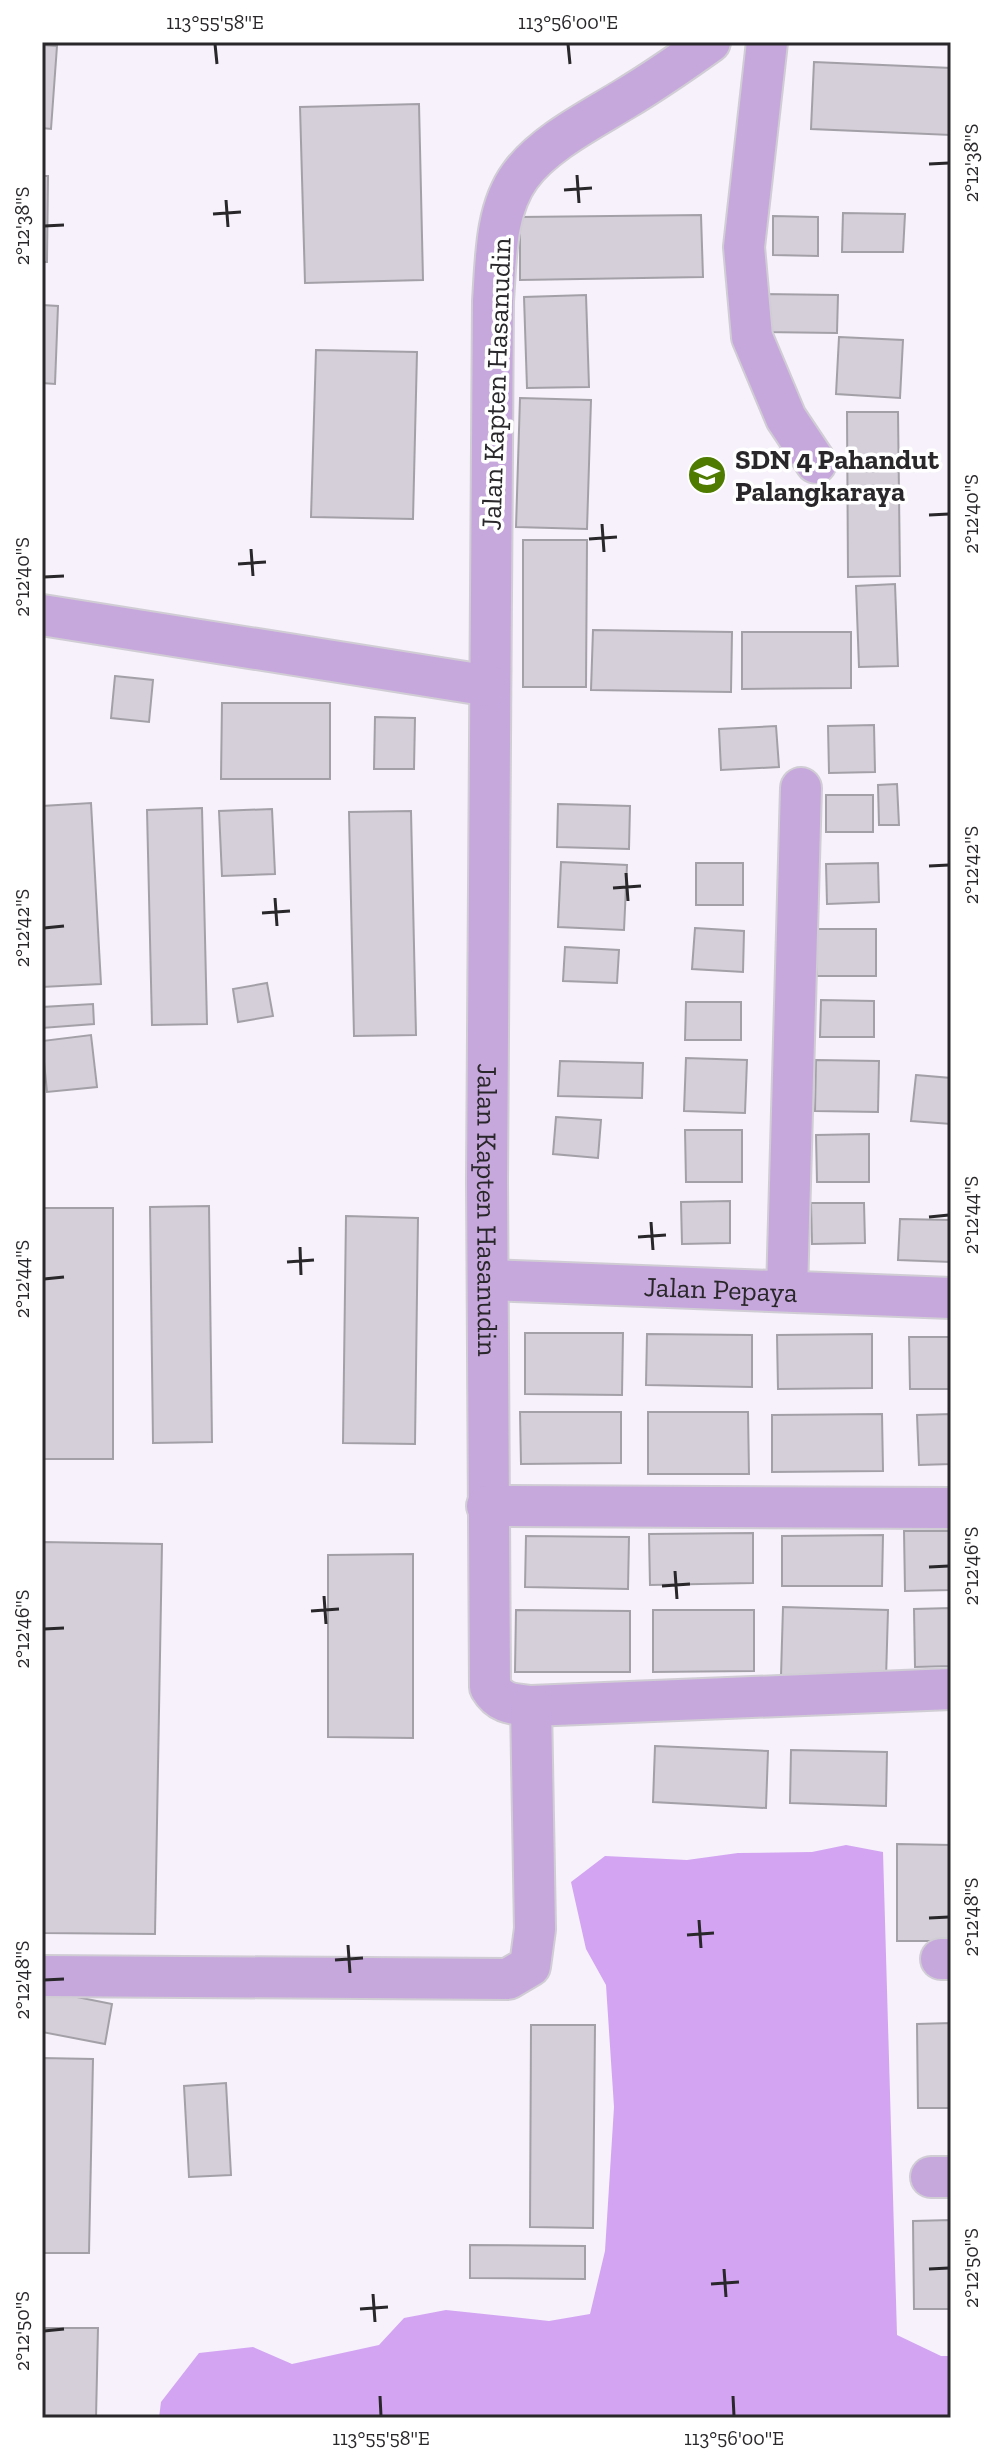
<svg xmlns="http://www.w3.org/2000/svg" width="993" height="2460" viewBox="0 0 993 2460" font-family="'Zilla Slab',serif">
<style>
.forest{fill:#d2a4f2}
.building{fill:#d4cfd8;stroke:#a4a0a8;stroke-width:2}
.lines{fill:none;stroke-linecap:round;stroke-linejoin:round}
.minor-casing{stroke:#d1cdd5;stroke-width:44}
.minor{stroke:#c6a8dd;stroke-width:40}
.ticks{fill:none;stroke:#29272a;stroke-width:3}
.labels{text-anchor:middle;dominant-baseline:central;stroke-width:7;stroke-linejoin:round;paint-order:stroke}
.street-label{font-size:28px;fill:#29272a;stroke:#fff}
.poi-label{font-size:28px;font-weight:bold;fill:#29272a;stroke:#fff;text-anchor:start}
.neatline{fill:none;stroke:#29272a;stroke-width:3}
.ticks-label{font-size:20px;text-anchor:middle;fill:#29272a}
</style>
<rect width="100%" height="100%" fill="#f6f1fa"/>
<path class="forest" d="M846 1845 883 1852 897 2335 941 2356H951V2418H159L161 2402 199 2353 253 2347 292 2364 379 2345 404 2318 446 2310 549 2321 590 2314 605 2251 614 2107 606 1985 586 1949 571 1882 605 1856 687 1860 738 1853 812 1852Z"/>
<g class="building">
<path d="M42 45 57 46 51 129 42 128Z"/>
<path d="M814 62 951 68V135L811 129Z"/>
<path d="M419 104 423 280 305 283 300 107Z"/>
<path d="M42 176H48L47 262H42Z"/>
<path d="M843 213 905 214 903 252H842Z"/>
<path d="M701 215 703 277 520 280V217Z"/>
<path d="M773 216 818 217V256L773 255Z"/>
<path d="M763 294 838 295 837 333 762 332Z"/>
<path d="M586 295 589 387 527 388 524 297Z"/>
<path d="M42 305 58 306 55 384 42 383Z"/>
<path d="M839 337 903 340 900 398 836 394Z"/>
<path d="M316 350 417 352 413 519 311 517Z"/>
<path d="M520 398 591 400 587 529 516 527Z"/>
<path d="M847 412H898L900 576 848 577Z"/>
<path d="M523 540H587L586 687H523Z"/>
<path d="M895 584 898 666 859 667 856 586Z"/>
<path d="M593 630 732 632 731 692 591 690Z"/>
<path d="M742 632H851V688L742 689Z"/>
<path d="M115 676 153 680 149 722 111 718Z"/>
<path d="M222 703H330V779H221Z"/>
<path d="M375 717 415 718 414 769H374Z"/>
<path d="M874 725 875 772 829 773 828 726Z"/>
<path d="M776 726 779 767 721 770 719 729Z"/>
<path d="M897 784 899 825H879L878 785Z"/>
<rect x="826" y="795" width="47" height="37"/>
<path d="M91 803 101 984 42 987V806Z"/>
<path d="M558 804 630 806 629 849 557 847Z"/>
<path d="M202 808 207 1024 152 1025 147 810Z"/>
<path d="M272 809 275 874 222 876 219 811Z"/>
<path d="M411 811 416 1035 354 1036 349 812Z"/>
<path d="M561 862 627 865 624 930 558 927Z"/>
<rect x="696" y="863" width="47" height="42"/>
<path d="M878 863 879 902 827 904 826 864Z"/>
<path d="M695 928 744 931 743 972 692 969Z"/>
<rect x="817" y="929" width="59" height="47"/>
<path d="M565 947 619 950 617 983 563 981Z"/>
<path d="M267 983 273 1016 238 1022 233 989Z"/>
<path d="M821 1000 874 1001V1037H820Z"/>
<path d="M686 1002H741V1040H685Z"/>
<path d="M93 1004 94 1024 42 1028V1007Z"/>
<path d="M91 1035 97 1087 47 1092 42 1041Z"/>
<path d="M686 1058 747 1060 745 1113 684 1111Z"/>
<path d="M816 1060 879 1061 878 1112 815 1111Z"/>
<path d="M560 1061 643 1063 642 1098 558 1096Z"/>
<path d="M916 1075 951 1078V1124L911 1121Z"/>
<path d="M556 1117 601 1120 598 1158 553 1154Z"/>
<path d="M685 1130H742V1182H686Z"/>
<path d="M869 1134V1182H817L816 1135Z"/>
<path d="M730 1201V1243L682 1244 681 1202Z"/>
<path d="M811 1203H864L865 1243 812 1244Z"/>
<path d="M209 1206 212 1442 153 1443 150 1207Z"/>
<rect x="42" y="1208" width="71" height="251"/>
<path d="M346 1216 418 1218 415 1444 343 1443Z"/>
<path d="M900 1219 951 1220V1262L898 1260Z"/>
<path d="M525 1333H623L622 1395 525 1394Z"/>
<path d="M647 1334 752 1335V1387L646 1385Z"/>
<path d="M872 1334V1388L778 1389 777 1335Z"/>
<path d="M909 1337H951V1389H910Z"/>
<path d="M520 1412H621V1463L521 1464Z"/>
<path d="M648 1412H748L749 1474H648Z"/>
<path d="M882 1414 883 1471 772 1472V1415Z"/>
<path d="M951 1414V1464L919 1465 917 1415Z"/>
<path d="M904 1531H951V1590L905 1591Z"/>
<path d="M753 1533V1583L650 1585 649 1534Z"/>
<path d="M883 1535 882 1586H782V1536Z"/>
<path d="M526 1536 629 1537 628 1589 525 1587Z"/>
<path d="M42 1542 162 1544 155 1934 42 1933Z"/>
<path d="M413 1554V1738L328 1737V1555Z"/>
<path d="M783 1607 888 1610 886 1679 781 1676Z"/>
<path d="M951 1608V1666L915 1667 914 1609Z"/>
<path d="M516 1610 630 1611V1672H515Z"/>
<path d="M653 1610H754V1671L653 1672Z"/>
<path d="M655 1746 768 1751 766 1808 653 1802Z"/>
<path d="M791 1750 887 1752 886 1806 790 1803Z"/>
<path d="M897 1844 951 1845V1941H897Z"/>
<path d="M42 1990 112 2004 105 2044 42 2032Z"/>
<path d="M951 2023V2108H918L917 2024Z"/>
<path d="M531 2025H595L593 2228 530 2227Z"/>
<path d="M42 2058 93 2059 89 2253H42Z"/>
<path d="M226 2083 231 2175 189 2177 184 2086Z"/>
<path d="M951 2220V2309H914L913 2221Z"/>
<path d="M470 2245 585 2246V2279L470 2278Z"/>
<path d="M42 2328H98L96 2418H42Z"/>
</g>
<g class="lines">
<g class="minor-casing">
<g id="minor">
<path id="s1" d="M710 42C682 62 653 82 623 100 590 120 543 144 520 176 495 210 496 260 493 301L487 1181 490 1687C500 1704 512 1704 531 1706L951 1689"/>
<path d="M767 42 744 247 752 337 786 418 816 463"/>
<path d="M42 615 490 686"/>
<path id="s2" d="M489 1280 951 1298"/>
<path d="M787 1291 801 788"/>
<path d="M487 1506 951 1508"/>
<path d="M941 1959H951"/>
<path d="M42 1976 508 1979 530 1966 535 1929 531 1706"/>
<path d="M931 2177H951"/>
</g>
</g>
<use href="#minor" class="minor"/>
</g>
<path class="ticks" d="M215 44 217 64M568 44 570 64M929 164 949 163M577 175 579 203M564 190 592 188M226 200 228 227M213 214 241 212M44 226 64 225M929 515 949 514M602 524 604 552M589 539 617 537M251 549 253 576M238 564 266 562M44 577 64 576M929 866 949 865M626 873 628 901M613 888 641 886M275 898 277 926M262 913 290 911M44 928 64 926M929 1217 949 1215M651 1222 653 1250M638 1237 666 1235M300 1247 301 1275M287 1262 314 1260M44 1279 64 1277M929 1567 949 1566M675 1571 677 1599M662 1586 690 1584M324 1596 326 1624M311 1611 339 1609M44 1629 64 1628M929 1918 949 1917M699 1920 701 1948M687 1935 714 1933M348 1945 350 1973M335 1960 363 1958M44 1980 64 1979M724 2269 726 2297M929 2269 949 2268M711 2284 739 2282M373 2294 375 2322M360 2309 388 2307M44 2331 64 2329M380 2396 381 2416M733 2396 734 2416"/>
<defs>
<g id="school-disc" transform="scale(2)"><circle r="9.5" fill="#4e7b00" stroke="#fff"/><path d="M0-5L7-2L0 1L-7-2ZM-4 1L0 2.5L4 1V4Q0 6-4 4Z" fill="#fff"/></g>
</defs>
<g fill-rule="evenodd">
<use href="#school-disc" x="707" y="475"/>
</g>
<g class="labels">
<g class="street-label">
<text transform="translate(496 384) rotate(-88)">Jalan Kapten Hasanudin</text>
<text stroke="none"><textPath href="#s1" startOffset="1272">Jalan Kapten Hasanudin</textPath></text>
<text stroke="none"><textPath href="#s2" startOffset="232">Jalan Pepaya</textPath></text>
</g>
<g class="poi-label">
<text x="735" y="459">SDN 4 Pahandut<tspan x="735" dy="32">Palangkaraya</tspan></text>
</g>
</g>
<rect width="993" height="2460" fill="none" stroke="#ffffff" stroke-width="88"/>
<rect x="44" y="44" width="905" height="2372" class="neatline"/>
<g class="ticks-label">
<text x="215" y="29">113°55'58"E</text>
<text x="568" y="29">113°56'00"E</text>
<text transform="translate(971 163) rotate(-90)" y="7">2°12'38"S</text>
<text transform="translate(22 226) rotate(-90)" y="7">2°12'38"S</text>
<text transform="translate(971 514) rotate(-90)" y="7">2°12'40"S</text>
<text transform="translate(22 577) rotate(-90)" y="7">2°12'40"S</text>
<text transform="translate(971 865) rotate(-90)" y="7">2°12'42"S</text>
<text transform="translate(22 928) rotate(-90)" y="7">2°12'42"S</text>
<text transform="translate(971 1215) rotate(-90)" y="7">2°12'44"S</text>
<text transform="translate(22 1279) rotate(-90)" y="7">2°12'44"S</text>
<text transform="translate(971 1566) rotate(-90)" y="7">2°12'46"S</text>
<text transform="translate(22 1629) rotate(-90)" y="7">2°12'46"S</text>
<text transform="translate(971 1917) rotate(-90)" y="7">2°12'48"S</text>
<text transform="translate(22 1980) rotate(-90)" y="7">2°12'48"S</text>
<text transform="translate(971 2268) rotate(-90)" y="7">2°12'50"S</text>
<text transform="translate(22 2331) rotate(-90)" y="7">2°12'50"S</text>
<text x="381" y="2445">113°55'58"E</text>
<text x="734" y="2445">113°56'00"E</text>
</g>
</svg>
